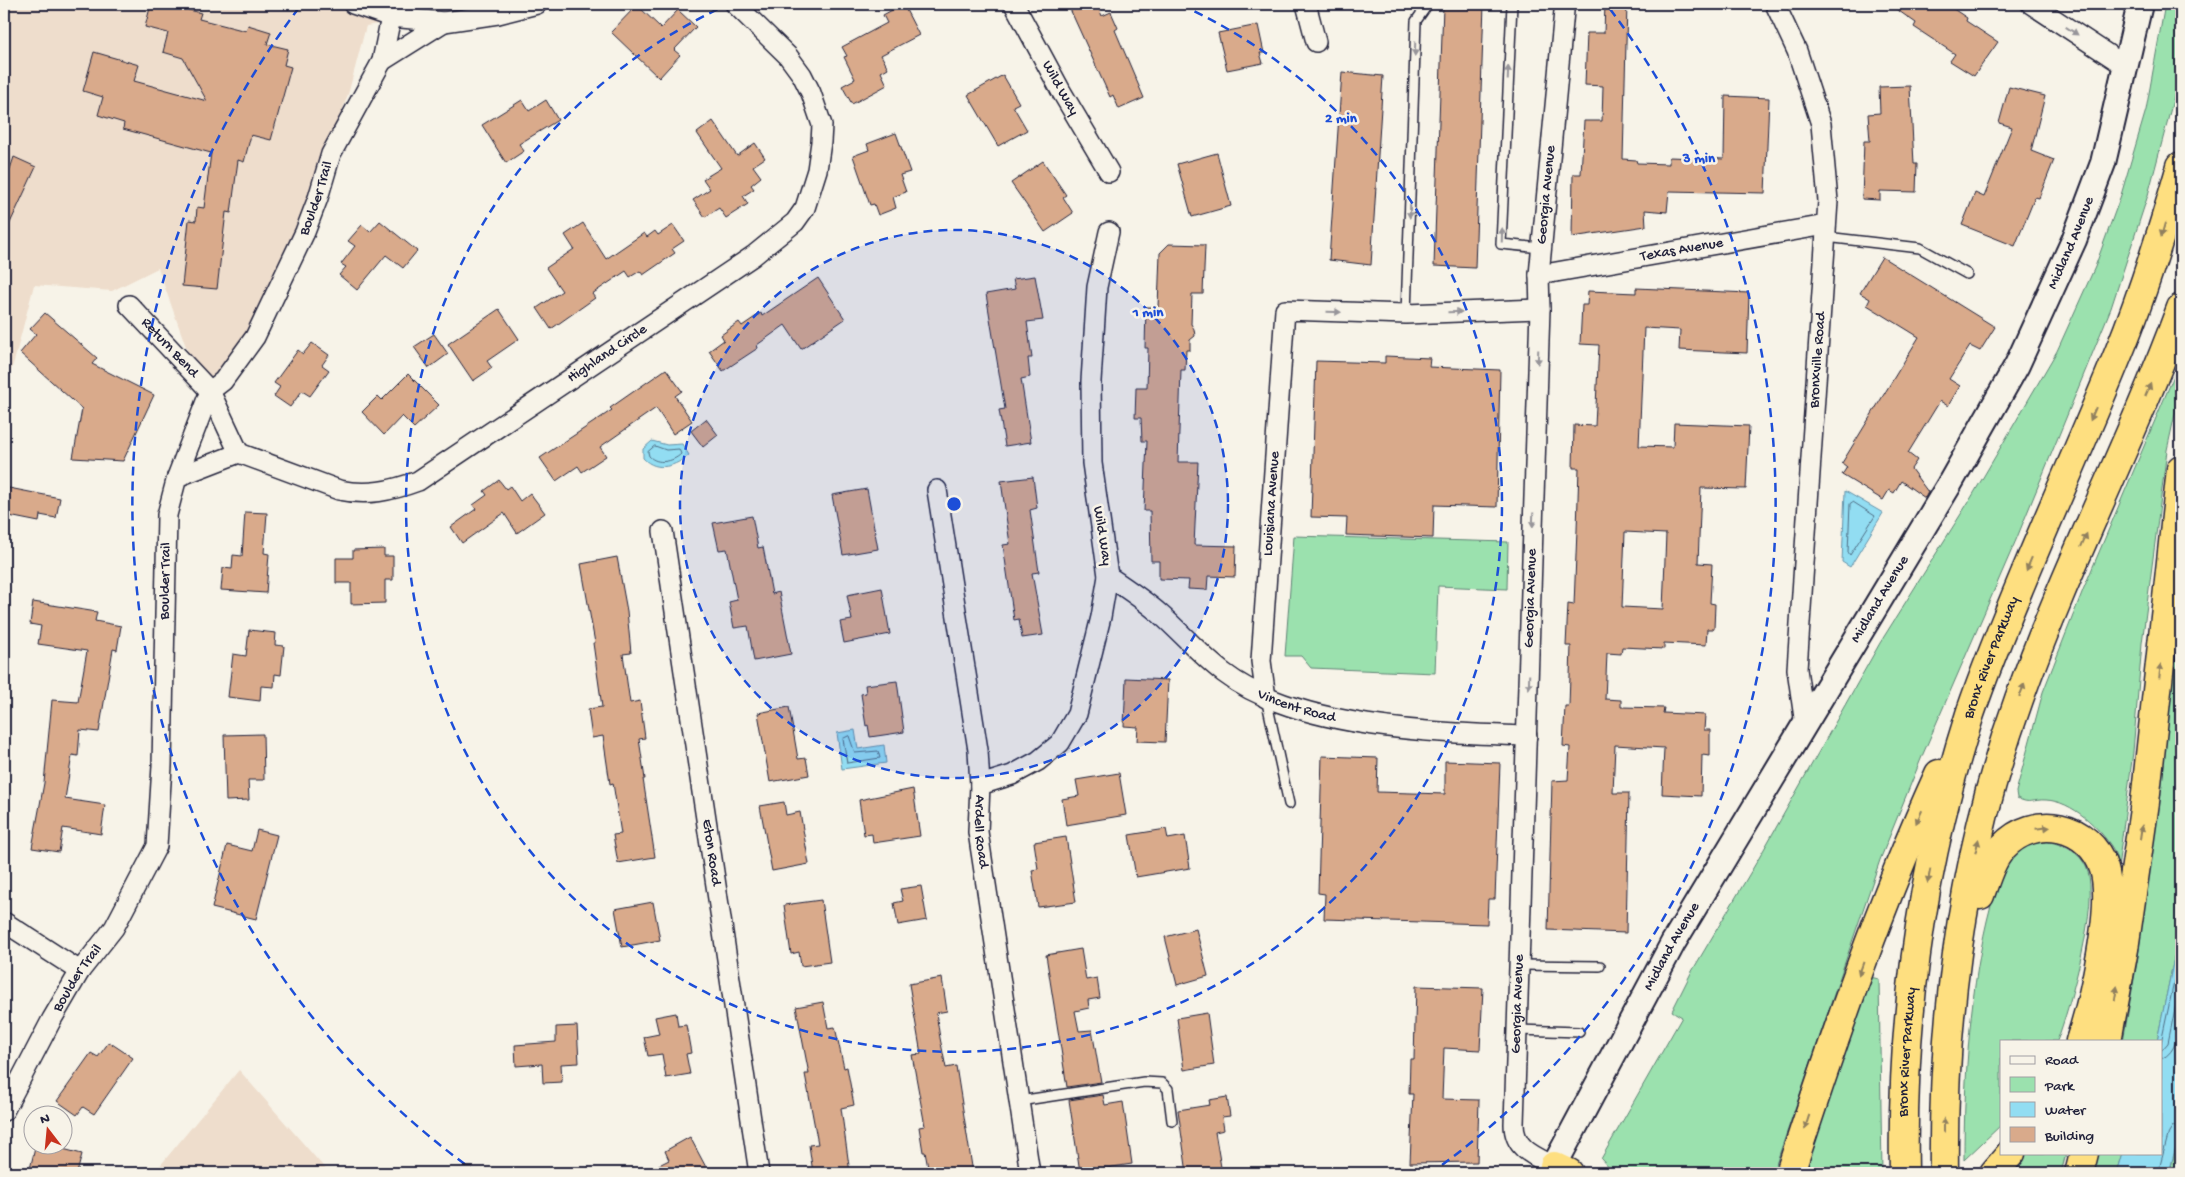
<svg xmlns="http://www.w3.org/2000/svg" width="2185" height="1177" viewBox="0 0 2185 1177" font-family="'Gochi Hand',sans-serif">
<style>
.built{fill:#edc}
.green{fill:#9be1ae;stroke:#5e8274}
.water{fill:#92ddf2;stroke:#6592a9}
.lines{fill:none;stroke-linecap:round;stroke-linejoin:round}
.shore{stroke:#4f6d84;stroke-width:1}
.building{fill:#d9aa8b;stroke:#22223b;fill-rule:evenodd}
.service-casing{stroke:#22223b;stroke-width:12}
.minor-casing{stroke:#22223b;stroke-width:22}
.tertiary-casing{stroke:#22223b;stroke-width:28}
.motorway-casing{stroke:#22223b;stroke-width:31}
.service{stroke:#f7f3e8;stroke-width:9}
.minor{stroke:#f7f3e8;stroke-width:19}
.tertiary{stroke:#f7f3e8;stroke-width:24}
.motorway{stroke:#fedf80;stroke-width:28}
.oneway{fill:#97959a}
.oneway2{fill:#90805e}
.ring{fill:none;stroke:#1d4ed8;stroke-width:2.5;stroke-dasharray:9 6}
.labels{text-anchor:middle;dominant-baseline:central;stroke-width:5;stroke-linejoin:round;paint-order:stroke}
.street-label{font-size:15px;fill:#22223b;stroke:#f7f3e8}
.centre{fill:#1d4ed8;stroke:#f7f3e8;stroke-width:2.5}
.ring-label{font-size:15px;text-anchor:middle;font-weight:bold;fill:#1d4ed8;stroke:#f7f3e8;stroke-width:5;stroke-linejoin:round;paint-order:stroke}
</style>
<rect width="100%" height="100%" fill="#f7f3e8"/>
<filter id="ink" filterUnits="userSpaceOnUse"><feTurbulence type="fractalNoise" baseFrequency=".02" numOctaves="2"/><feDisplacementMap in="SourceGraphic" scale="10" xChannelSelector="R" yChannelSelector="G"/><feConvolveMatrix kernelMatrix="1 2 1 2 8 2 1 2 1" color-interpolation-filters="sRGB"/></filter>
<g filter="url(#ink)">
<g class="built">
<path d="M4 4H462V10L366 26 349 91 315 191 252 329 220 374 200 386 158 268 112 291 34 285 15 358 4 392Z"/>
<path d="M239 1070 329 1173H154Z"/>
</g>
<g class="green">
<path d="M2165 4H2181V70L2148 195 2111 308 2016 540 1923 754 1880 860 1773 1173H1618L1611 1170 1601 1159 1682 1017 1672 1011 1691 973 1759 858 1880 643 1971 498 2057 351 2095 267 2121 195 2146 110Z"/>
<path d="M2181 359V387L2167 450 2142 643 2133 752 2118 868C2117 862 2116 854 2113 849 2100 828 2072 801 2046 800 2033 799 2030 805 2017 798L2016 792 2043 692 2083 590Z"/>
<path d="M1294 536 1508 542 1507 589 1438 586 1435 673 1311 668 1301 656H1285Z"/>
<path d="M2181 595V924L2157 1041H2123L2138 957Z"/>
<path d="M2045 841C2062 844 2080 851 2087 869 2100 900 2070 1007 2057 1041H2001V1125L1964 1160C1964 1079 1970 984 1991 905 1995 890 1997 872 2008 859 2018 848 2031 844 2045 841Z"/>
<path d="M1870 977 1879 979 1882 1173H1803Z"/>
<path d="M2181 1127V1173H2169L2171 1167Z"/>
<path d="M2023 1153H2066L2061 1173H2005Z"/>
<path d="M2096 1153H2122L2116 1173H2092Z"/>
</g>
<g class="water">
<path d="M652 441 667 445 682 444 689 455C676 466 657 473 643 458V449Z"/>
<path d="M1845 491 1883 513 1850 567 1842 562Z"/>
<path d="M855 730 858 749 884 745 886 763 842 769 837 733Z"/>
<path d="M2181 924V1127L2169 1173H2116L2122 1153H2161V1041H2157Z"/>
</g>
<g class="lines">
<g class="shore">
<path d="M655 446 666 450 679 449 681 454C673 462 657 465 649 456L648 452Z"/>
<path d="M1853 502 1875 516 1850 555 1848 552 1850 504Z"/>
<path d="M849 736 855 753 878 751 880 758 847 763 843 739Z"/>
<path d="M2161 1043 2181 949"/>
<path d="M2161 1051 2168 1043 2181 979"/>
<path d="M2161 1059C2178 1052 2178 1031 2181 1016"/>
<path d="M2158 1173 2169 1132 2173 1126 2181 1125"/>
</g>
</g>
<g class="building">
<path d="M151 4H166L201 13 199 19 246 31 248 25 271 32 267 44 288 49 284 65 291 67 271 140 251 135 244 162 238 160 231 213 226 212 217 289 182 286 189 220 196 221 197 207 204 208 211 153 123 129 124 123 98 115 103 97 83 91 94 52 139 65 134 81 207 101 183 58 163 52 168 33 145 27Z"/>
<path d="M903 4 919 35 881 55 888 68 881 72 887 85 852 104 842 86 855 79 844 57 847 56 842 47 887 23 883 15Z"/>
<path d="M1081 4H1097L1102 16 1111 12 1118 28 1115 30 1144 98 1119 109 1113 95 1110 97 1070 9Z"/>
<path d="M1456 4H1484L1475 268 1434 266 1443 6 1456 5Z"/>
<path d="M1605 4H1627L1623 159 1636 160 1637 163 1669 164V157L1724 159 1725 96 1769 98 1765 193 1669 191 1667 212 1645 210 1646 226 1572 237 1573 174H1581L1584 121H1602L1603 86 1585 85 1587 33H1604Z"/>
<path d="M1889 4H1946L1967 18 1966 21 1998 42 1974 76 1950 61 1955 54 1914 27 1916 23Z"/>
<path d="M637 5 661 28 678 10 696 27 674 50 680 55 659 78 611 32Z"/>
<path d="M1258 25 1264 53H1260L1263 63 1227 70 1218 33Z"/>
<path d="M1342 72 1383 76 1371 265 1329 260Z"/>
<path d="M1003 75 1019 103 1013 106 1027 130 998 146 968 95Z"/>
<path d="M1910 86 1914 164H1917L1916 192 1880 191V200L1862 199 1864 141H1870L1868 114 1880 113 1879 87Z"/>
<path d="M2009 87 2045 96 2031 151 2054 160 2039 198 2035 197 2015 246 1962 225 1975 193 1984 197 2012 127 1999 123Z"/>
<path d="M522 100 529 111 546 100 558 120 519 144 524 151 506 163 482 125Z"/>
<path d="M713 121 737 156 755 143 765 158 753 166 761 177 751 185 754 189 743 196 748 204 726 218 719 208 705 217 693 200 710 189 703 179 721 168 697 133Z"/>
<path d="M896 133 910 172 900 175 906 192 893 197 896 208 878 215 874 204 870 205 853 156 869 150 867 144Z"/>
<path d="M1217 153 1231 206 1192 217 1177 164Z"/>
<path d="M14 157 36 167 4 236V165L10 169Z"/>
<path d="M1043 161 1066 195 1063 197 1073 213 1045 232 1011 183Z"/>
<path d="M380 221 417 251 403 268 386 255 357 290 339 275 346 267 341 264 355 246 348 241 362 225 370 232Z"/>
<path d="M583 223 606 259 644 233 647 237 655 231 658 235 673 225 684 241 672 249 675 253 643 275 640 271 630 277 626 271 592 294 595 298 551 329 537 308 562 291 546 268 574 249 565 235Z"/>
<path d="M1169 244 1205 245 1203 294H1192L1191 324 1194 329 1195 336 1190 340V350H1186L1185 370H1181L1178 462H1198L1194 545 1236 546 1235 577 1208 576 1207 590 1188 589 1189 580 1159 579V561H1151L1150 511H1144L1147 441H1142L1141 418H1135L1136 388H1147L1148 348H1145L1146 307H1158L1160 253Z"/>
<path d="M1882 257 1995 327 1980 351 1970 346 1949 379 1960 386 1948 406 1940 401 1908 453 1917 460 1911 469 1928 492 1925 498 1901 481 1894 493 1889 490 1883 500 1842 475 1847 467 1842 463 1919 337 1867 305 1870 299 1860 293Z"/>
<path d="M1035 276 1043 320 1027 322 1032 358H1028L1030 377 1021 379 1031 442 1005 446 999 410 1005 409 986 294 1015 289 1013 279Z"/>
<path d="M818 278 845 319 801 349 785 325 757 345 758 348 723 371 709 351 724 340 721 335 739 322 742 326 761 313 762 316Z"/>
<path d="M1636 288 1749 293 1747 353 1679 350 1680 330 1644 328 1639 446 1673 447 1674 423 1749 426 1746 489 1701 488 1698 563 1712 564 1710 603 1715 604 1714 629H1707L1706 645 1664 643V649L1622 647 1621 654 1607 653 1605 699 1621 700V707L1664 708 1663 713 1705 715 1704 730H1710V756L1702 755 1701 796 1662 794 1664 748 1615 745 1613 793H1629L1626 933 1548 930 1552 781 1568 780 1570 747 1563 746 1565 706H1569L1571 646H1566L1568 604 1574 605 1577 530 1579 468H1573L1574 425 1595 426 1599 345 1580 344 1582 305H1587L1588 291 1636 293ZM1625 532 1666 534 1663 609 1622 607Z"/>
<path d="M499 309 519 339 487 361 492 368 473 381 448 344Z"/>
<path d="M45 313 97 358 92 364 154 395 123 461 73 458 82 409 20 353 36 334 30 329Z"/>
<path d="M434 334 448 354 429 368 414 347Z"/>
<path d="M312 343 329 355 322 365 329 370 310 396 302 391 290 407 274 396 280 387 274 383 298 350 303 354Z"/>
<path d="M1385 356 1430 358 1429 367 1500 370 1497 507 1434 505 1433 538 1346 535 1347 518 1311 517 1316 361 1385 363Z"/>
<path d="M666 369 682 391 675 396 692 421 673 434 656 408 600 447 606 456 582 472 578 466 556 481 540 458 612 410 610 408Z"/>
<path d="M408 374 439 405 414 428 402 416 384 435 362 412 378 396 382 400Z"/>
<path d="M706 419 718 435 703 447 691 431Z"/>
<path d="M1033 477 1037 508 1030 510 1039 572 1032 573 1043 635 1022 638 1019 619 1014 620 1003 545 1010 544 1001 481Z"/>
<path d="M499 480 506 489 510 486 520 501 530 493 545 513 517 533 504 513 462 543 451 527 476 509 473 505 487 495 484 491Z"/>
<path d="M4 487 60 498 56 518 40 515 39 522 4 515Z"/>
<path d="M867 489 878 549 843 555 832 495Z"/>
<path d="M245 512 267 513 264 553 269 554 266 593 221 590 223 568 232 569 233 555 242 556Z"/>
<path d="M752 516 758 548 763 547 772 594 779 592 791 654 754 661 748 626 734 628 729 602 737 600 727 549 719 550 713 523Z"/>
<path d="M384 549V556H393V580H385V603L351 604V583H336V558H353V550Z"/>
<path d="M617 557 627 611 631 653 623 654 630 703 640 701 645 738 639 739 645 779H643L655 857 618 863 613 835 621 834 613 783 610 784 603 736 592 738 588 709 602 707 593 643H595L581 564Z"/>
<path d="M882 588 890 634 844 643 840 622 852 620 847 595Z"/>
<path d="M33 602 97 612 95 621 121 626 117 650 113 649 99 732 80 730 78 756 72 755 65 799 105 805 101 834 63 828 59 852 32 848 44 783 52 700 78 702 87 651 38 644 41 626 30 624Z"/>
<path d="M249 630 276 633 275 645 284 646 281 675 275 674 274 687 261 686 260 701 228 697 233 654 246 656Z"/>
<path d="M1126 678 1168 680 1165 742 1137 741 1138 727 1124 726Z"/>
<path d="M897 681 904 732 870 737 868 725 866 726 861 694 866 693 865 685Z"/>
<path d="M789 707 798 759 806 758 809 775 770 782 758 713Z"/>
<path d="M263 734 264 780H248L249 800 226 801 224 735Z"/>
<path d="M1322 756 1378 758 1377 792 1445 794V761L1500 763 1495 899H1488L1487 924 1324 919 1325 894 1318 893Z"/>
<path d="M1119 773 1126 815 1066 825 1062 799 1079 796 1076 780Z"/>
<path d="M913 789 920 836 873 843 872 834 864 835 859 800Z"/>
<path d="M784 802 786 815 800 812 809 864 772 871 760 806Z"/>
<path d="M1166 829 1168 839 1185 836 1190 868 1136 877 1129 835Z"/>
<path d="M257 830 277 835 256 919 212 908 227 845 252 851Z"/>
<path d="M1066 837 1076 902 1038 907 1032 870 1038 869 1034 842Z"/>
<path d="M921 886 927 920 898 925 894 903 903 901 900 889Z"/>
<path d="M821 900 830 962 801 966 799 952 791 954 784 905Z"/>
<path d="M653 902 660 940 622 947 615 909Z"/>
<path d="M1196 929 1208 976 1177 985 1165 937Z"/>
<path d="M1081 949 1086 980 1097 978 1100 998 1088 1000 1089 1008 1075 1011 1079 1031 1092 1030 1101 1082 1067 1087 1046 955Z"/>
<path d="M942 978 947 1011 936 1013 940 1038 946 1068 956 1066 973 1173H929L925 1152H923L919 1127 925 1126 912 1055 921 1054 909 984Z"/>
<path d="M1416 986 1483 988 1480 1050 1444 1048 1442 1099 1479 1100 1477 1162 1410 1163 1413 1094H1409L1410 1059H1414Z"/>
<path d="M823 1002 828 1028 835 1027 844 1068 847 1067 854 1105 841 1108 850 1173H813L809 1145 818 1144 805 1074H809L796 1007Z"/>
<path d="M676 1013 678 1026 686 1025 691 1053 686 1054 690 1074 666 1078 662 1054 648 1056 644 1037 659 1034 655 1017Z"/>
<path d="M1207 1013 1214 1065 1184 1070 1177 1018Z"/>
<path d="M577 1026 579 1063 561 1064 562 1082 543 1083 542 1064 516 1066 515 1045 556 1042V1027Z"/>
<path d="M109 1042 133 1058 94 1114 83 1107 77 1115 57 1101 91 1053 98 1057Z"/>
<path d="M1103 1095 1105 1105 1123 1102 1132 1164 1080 1172 1069 1100Z"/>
<path d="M1227 1097 1230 1116 1222 1117 1224 1130 1215 1132 1222 1173H1187L1178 1110 1210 1105 1209 1100Z"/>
<path d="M690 1137 709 1173H643L669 1160 665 1151Z"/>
<path d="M36 1144H44L82 1154 77 1173H29Z"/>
</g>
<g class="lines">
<g class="service-casing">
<g id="service">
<path d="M1512 4 1501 244 1541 248"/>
<path d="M1826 237 1920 248 1967 274"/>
<path d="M1406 314 1416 21 1428 4"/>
<path d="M1266 698 1289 804"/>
<path d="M1520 965 1600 966"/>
<path d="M1517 1030 1579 1032"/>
<path d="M1019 1101 1144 1082 1162 1083 1168 1089 1172 1121"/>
</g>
</g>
<g class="minor-casing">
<g id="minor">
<path d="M353 4 391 17 444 22 498 14 537 4"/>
<path id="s1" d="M1014 4 1061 91 1109 172"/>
<path d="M1306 4 1316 42"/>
<path d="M1775 4 1797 51 1821 124 1828 201 1797 669 1805 725"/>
<path d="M2031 4 2127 67"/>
<path d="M382 61 444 22"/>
<path id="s2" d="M1539 275 1826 225"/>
<path id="s3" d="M129 305 210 391 239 453"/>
<path id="s4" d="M177 477 239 453 339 490C367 496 391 491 418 481L753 256 795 222 805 208 817 170 821 142 822 125 811 93 802 75 788 56 735 4"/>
<path id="s5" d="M937 490 978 750 980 785 978 832 1030 1173"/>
<path id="s6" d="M663 531 759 1173"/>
<path id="s7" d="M1108 576C1126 588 1144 600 1160 614 1182 633 1201 656 1224 673 1297 729 1437 733 1527 736"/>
<path id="s8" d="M1266 698 1261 661 1285 310 1406 314 1540 309"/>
<path d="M980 785 1012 775 1038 761 1060 743 1077 714 1101 617 1108 576 1092 463 1091 381 1097 287 1109 232"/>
<path d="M4 922 80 971"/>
<path id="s9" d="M4 1111 52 1019 80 971 114 928 157 846 162 766 167 515 177 477 210 391 223 381 255 337 305 232 318 198 331 154 382 61 391 17"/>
<path id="s10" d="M1554 1166C1534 1156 1514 1149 1514 1124L1540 309 1539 275 1564 11"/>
</g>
</g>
<g class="tertiary-casing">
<g id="tertiary">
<path id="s11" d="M1554 1166 1673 943 1949 485 2017 365 2074 240 2103 163 2140 4"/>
</g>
</g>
<g class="motorway-casing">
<g id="motorway">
<path d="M1980 895C1986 879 1991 860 2003 847 2034 813 2090 824 2104 869 2115 906 2093 1002 2080 1041"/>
<path d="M2107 1041 2124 949 2145 802 2181 469"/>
<path d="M1554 1166 1569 1173"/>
<path d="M1790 1173C1834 1038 1880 903 1939 774"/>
<path id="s12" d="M1904 1173C1901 1018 1922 863 1970 714 1988 661 2010 609 2032 557 2061 488 2091 421 2119 352 2144 291 2163 229 2181 166"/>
<path d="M1944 1173C1942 1012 1964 851 2019 699 2066 566 2132 441 2181 308"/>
<path d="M1994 1173 2011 1153"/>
<path d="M2079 1173 2084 1153"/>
</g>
</g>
<use href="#service" class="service"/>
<use href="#minor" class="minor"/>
<use href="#tertiary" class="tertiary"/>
<use href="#motorway" class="motorway"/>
</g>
<defs><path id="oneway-solid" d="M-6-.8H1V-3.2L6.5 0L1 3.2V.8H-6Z" transform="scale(1.25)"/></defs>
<g class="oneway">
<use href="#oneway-solid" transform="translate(2072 31) rotate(33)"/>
<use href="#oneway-solid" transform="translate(1415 49) rotate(92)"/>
<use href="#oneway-solid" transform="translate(1508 73) rotate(-88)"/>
<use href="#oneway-solid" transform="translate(1410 211) rotate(92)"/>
<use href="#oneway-solid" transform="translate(1502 235) rotate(-88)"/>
<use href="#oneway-solid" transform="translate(1334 312) rotate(2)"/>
<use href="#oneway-solid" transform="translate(1455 312) rotate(-2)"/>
<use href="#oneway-solid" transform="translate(1538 357) rotate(92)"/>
<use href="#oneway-solid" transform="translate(1533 520) rotate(92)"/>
<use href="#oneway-solid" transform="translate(1529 682) rotate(92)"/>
</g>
<g class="oneway2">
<use href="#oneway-solid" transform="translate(2163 230) rotate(106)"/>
<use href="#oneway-solid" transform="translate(2148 390) rotate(-67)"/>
<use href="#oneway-solid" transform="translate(2093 414) rotate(113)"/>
<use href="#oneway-solid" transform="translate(2084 540) rotate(-67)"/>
<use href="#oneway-solid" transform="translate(2029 564) rotate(113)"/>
<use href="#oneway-solid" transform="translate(2160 671) rotate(-84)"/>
<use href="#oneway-solid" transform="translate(2022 690) rotate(-69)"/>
<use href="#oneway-solid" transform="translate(1919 817) rotate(115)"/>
<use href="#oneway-solid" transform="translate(2043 828) rotate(-6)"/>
<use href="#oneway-solid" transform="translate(2141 832) rotate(-82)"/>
<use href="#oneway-solid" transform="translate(1977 846) rotate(-77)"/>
<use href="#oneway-solid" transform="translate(1929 876) rotate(101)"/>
<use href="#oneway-solid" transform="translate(1861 969) rotate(110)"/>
<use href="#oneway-solid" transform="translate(2116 993) rotate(-80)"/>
<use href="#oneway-solid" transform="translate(1807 1122) rotate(108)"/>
<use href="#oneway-solid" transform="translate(1944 1125) rotate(-90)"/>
</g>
</g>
<circle cx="954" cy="504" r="274" fill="#1d4ed8" fill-opacity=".12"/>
<g class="ring">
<circle cx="954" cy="504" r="274"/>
<path d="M1181 5A548 548 0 1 1 727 5"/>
<path d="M477 1173A822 822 0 0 1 298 9M1610 9A822 822 0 0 1 1431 1173"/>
</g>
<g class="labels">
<g class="street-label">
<text stroke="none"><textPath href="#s1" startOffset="96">Wild Way</textPath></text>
<text stroke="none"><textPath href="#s10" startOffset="992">Georgia Avenue</textPath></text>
<text stroke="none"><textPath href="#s9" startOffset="992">Boulder Trail</textPath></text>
<text stroke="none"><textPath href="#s11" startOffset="1059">Midland Avenue</textPath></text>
<text stroke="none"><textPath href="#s2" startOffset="145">Texas Avenue</textPath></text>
<text stroke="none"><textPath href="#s3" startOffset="59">Return Bend</textPath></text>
<text stroke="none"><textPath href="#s4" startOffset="482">Highland Circle</textPath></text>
<text transform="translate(1818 360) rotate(-86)">Bronxville Road</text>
<text stroke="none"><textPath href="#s8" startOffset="195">Louisiana Avenue</textPath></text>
<text transform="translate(1102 536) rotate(81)">Wild Way</text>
<text stroke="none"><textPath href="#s9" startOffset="572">Boulder Trail</textPath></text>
<text stroke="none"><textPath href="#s10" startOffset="588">Georgia Avenue</textPath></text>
<text stroke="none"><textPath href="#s11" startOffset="654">Midland Avenue</textPath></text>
<text stroke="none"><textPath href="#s12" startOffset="526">Bronx River Parkway</textPath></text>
<text stroke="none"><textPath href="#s7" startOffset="232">Vincent Road</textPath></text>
<text stroke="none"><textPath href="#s5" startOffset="345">Ardell Road</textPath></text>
<text stroke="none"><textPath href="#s6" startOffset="325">Eton Road</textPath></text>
<text stroke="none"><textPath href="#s11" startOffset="249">Midland Avenue</textPath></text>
<text stroke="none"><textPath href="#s9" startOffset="152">Boulder Trail</textPath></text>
<text stroke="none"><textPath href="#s10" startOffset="182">Georgia Avenue</textPath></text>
<text stroke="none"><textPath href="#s12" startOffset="121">Bronx River Parkway</textPath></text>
</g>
</g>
<circle cx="954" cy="504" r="8" class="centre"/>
<g class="ring-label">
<text x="1341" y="122">2 min</text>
<text x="1699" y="162">3 min</text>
<text x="1148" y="316">1 min</text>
</g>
<rect width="2185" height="1177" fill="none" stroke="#f7f3e8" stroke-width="20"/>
<rect x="10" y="10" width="2165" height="1157" fill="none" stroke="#22223b" stroke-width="2" filter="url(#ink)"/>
<rect x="2000" y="1040" width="162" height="115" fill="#f7f3e8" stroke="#a29fa3"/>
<rect x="2010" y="1056" width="25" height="8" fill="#f7f3e8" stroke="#a29fa3"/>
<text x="2045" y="1064" font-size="15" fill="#22223b">Road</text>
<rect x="2010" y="1077" width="25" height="15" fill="#9be1ae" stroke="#a29fa3"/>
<text x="2045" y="1090" font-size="15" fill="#22223b">Park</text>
<rect x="2010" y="1102" width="25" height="15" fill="#92ddf2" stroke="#a29fa3"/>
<text x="2045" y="1114" font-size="15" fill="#22223b">Water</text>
<rect x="2010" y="1127" width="25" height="15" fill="#d9aa8b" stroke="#a29fa3"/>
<text x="2045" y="1140" font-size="15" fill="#22223b">Building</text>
<g transform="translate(48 1130) rotate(344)"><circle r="24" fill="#f7f3e8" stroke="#a29fa3"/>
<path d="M0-4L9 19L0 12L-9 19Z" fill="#c8321e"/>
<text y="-8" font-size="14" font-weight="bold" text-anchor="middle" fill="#22223b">N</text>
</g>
</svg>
